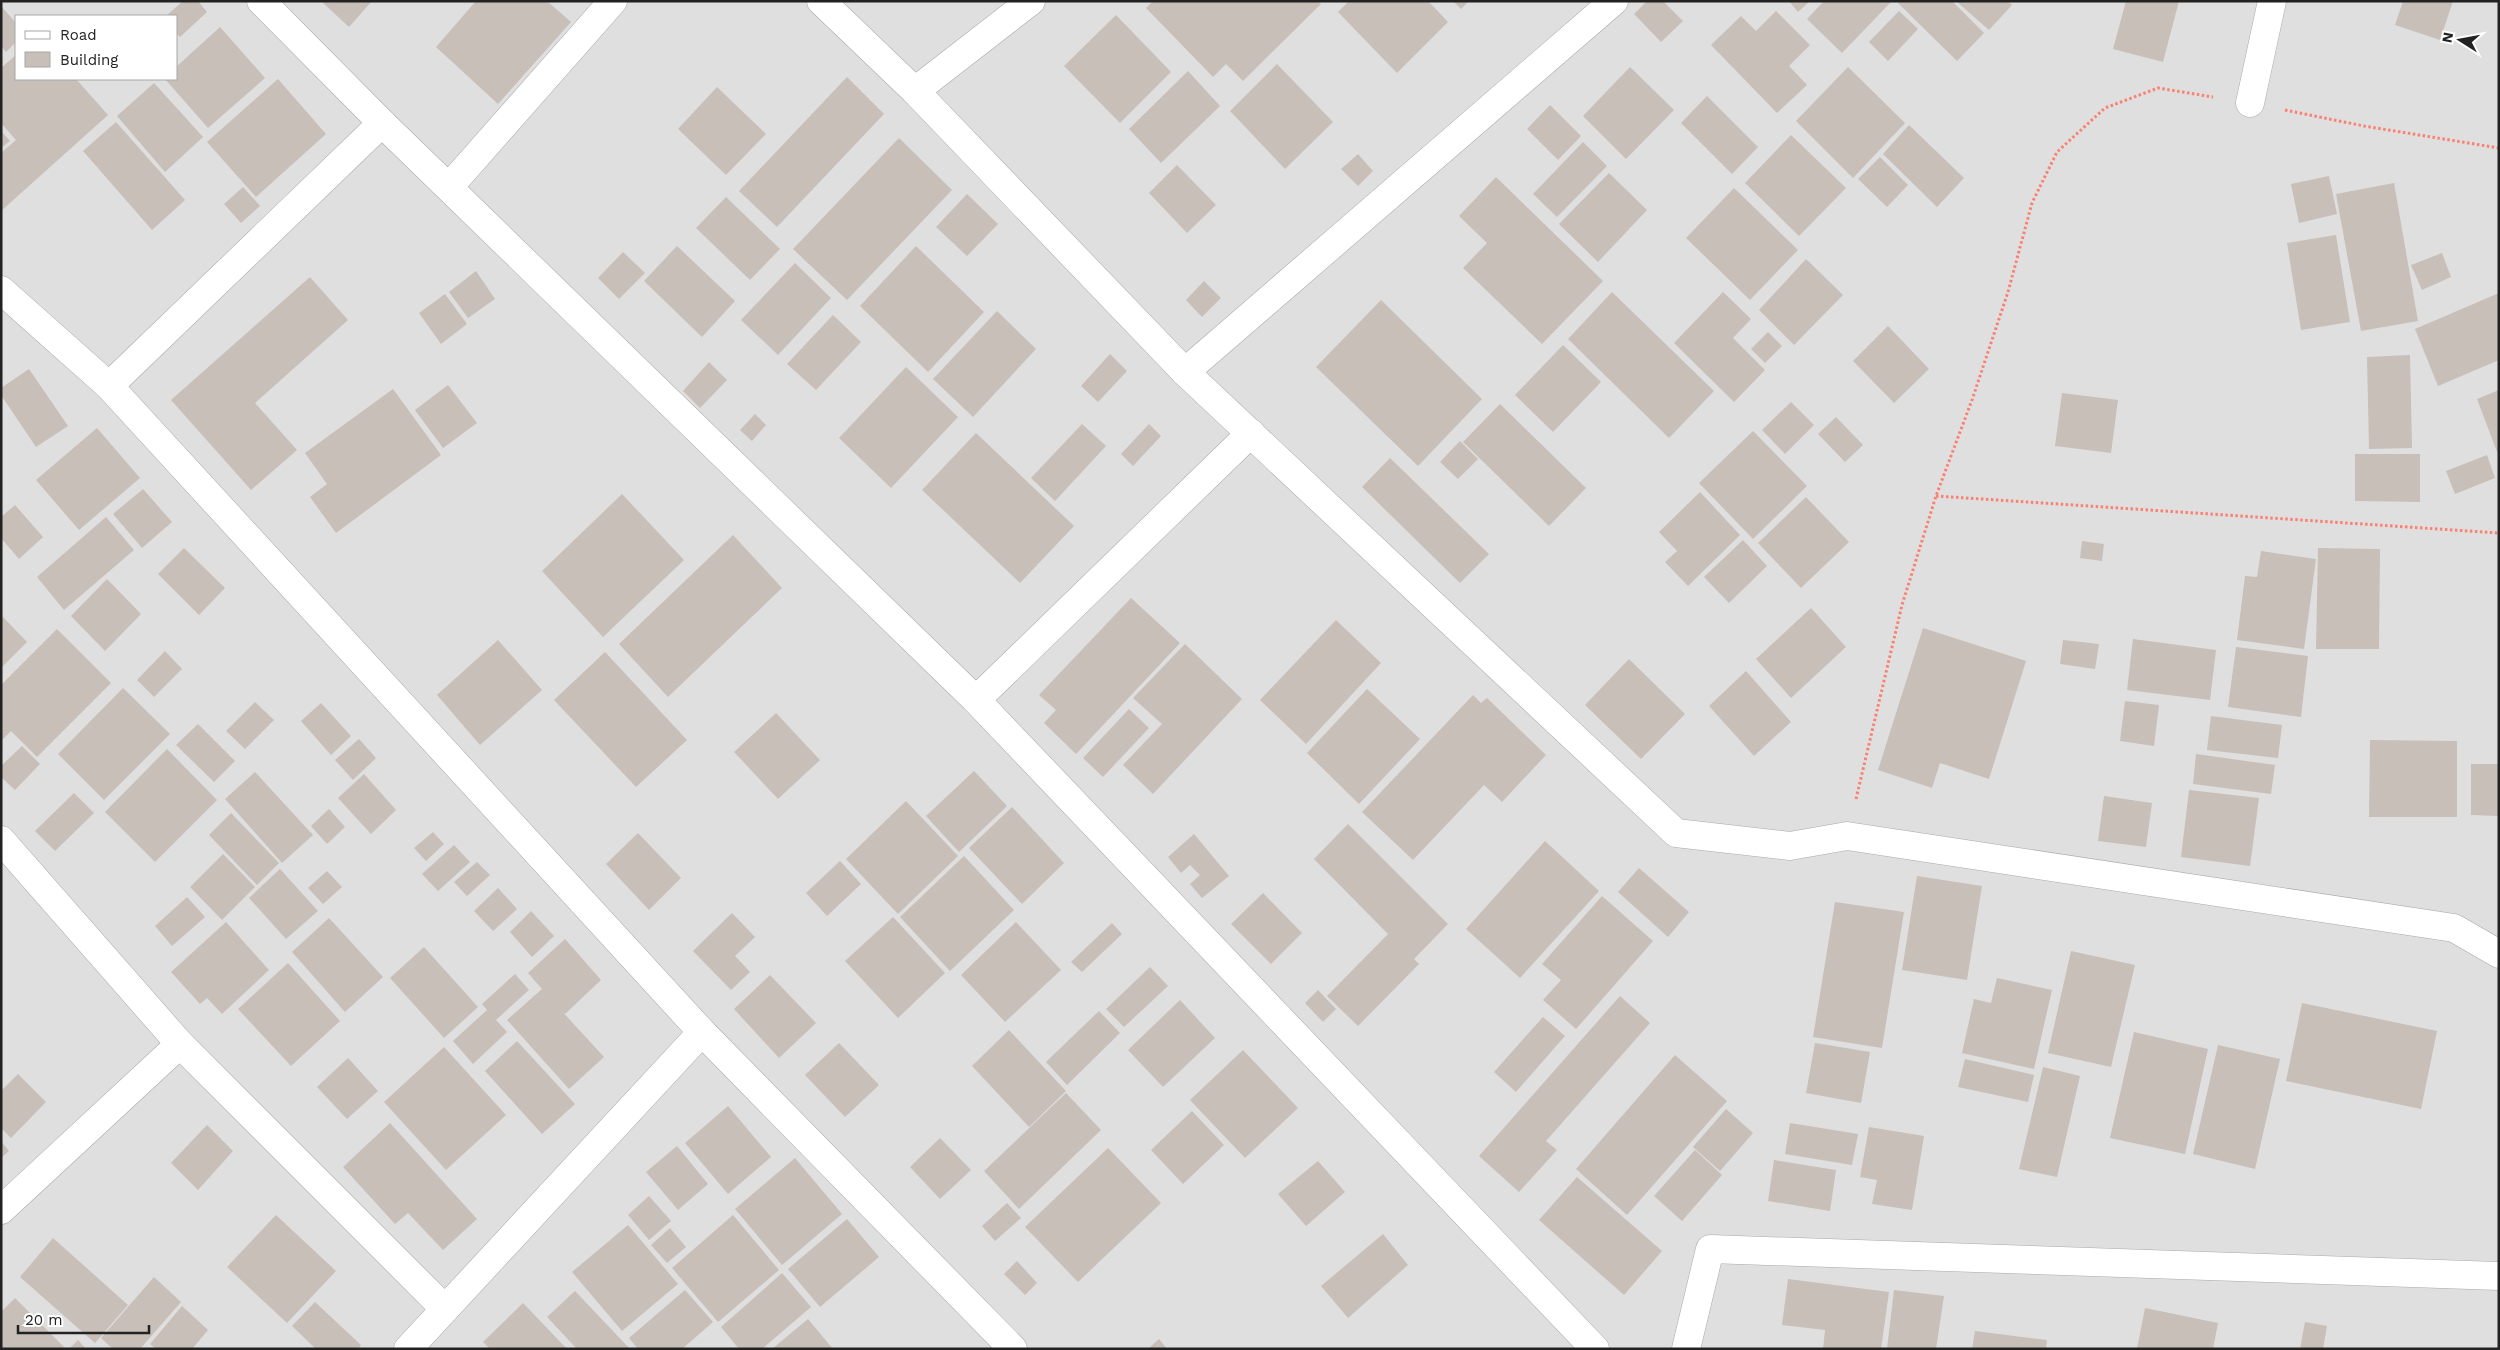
<svg xmlns="http://www.w3.org/2000/svg" width="2500" height="1350" viewBox="0 0 2500 1350" font-family="'Work Sans',sans-serif">
<style>
.residential{fill:#e0dfdf;fill-rule:evenodd}
.building{fill:#c7bfb8}
.lines{fill:none;stroke-linecap:round;stroke-linejoin:round}
.minor-casing{stroke:#a9a9a9;stroke-width:29}
.path{stroke:#fa8072;stroke-width:3;stroke-dasharray:2.5 2.5;stroke-linecap:butt}
.minor{stroke:#fff;stroke-width:28}
</style>
<rect width="100%" height="100%" fill="#f2efe9"/>
<path class="residential" d="M1 1H2499V1349H1ZM16 16H176V79H16Z"/>
<g class="building">
<path d="M183 1H198L207 12 180 37 176 33V16H166Z"/>
<path d="M324 1H372L349 27 323 3Z"/>
<path d="M476 1H547L571 22 498 104 436 47Z"/>
<path d="M1153 1H1318L1321 4 1243 81 1226 64 1213 77 1146 8Z"/>
<path d="M1349 1H1428L1448 22 1397 73 1338 12Z"/>
<path d="M1453 1H1469L1461 9Z"/>
<path d="M1647 1H1663L1683 21 1661 42 1634 14Z"/>
<path d="M1789 1H1810L1798 12Z"/>
<path d="M1824 1H1892L1842 53 1807 19Z"/>
<path d="M1900 1H1952L1984 33 1957 61 1898 3Z"/>
<path d="M1956 1H2008L2012 5 1989 30Z"/>
<path d="M2126 1H2179L2163 62 2113 49Z"/>
<path d="M2403 1H2453L2440 40 2395 25Z"/>
<path d="M1 6 16 23V42L6 52 1 46Z"/>
<path d="M1776 11 1810 45 1789 66 1807 85 1777 113 1711 45 1741 16 1756 31Z"/>
<path d="M1899 11 1918 29 1888 61 1869 42Z"/>
<path d="M1116 15 1171 72 1120 123 1064 66Z"/>
<path d="M220 27 265 78 208 128 165 79H176V67Z"/>
<path d="M16 55V79H76L108 115 1 211V153L16 140 1 123V68Z"/>
<path d="M1277 64 1333 122 1285 169 1230 111Z"/>
<path d="M1630 67 1674 110 1626 159 1583 116Z"/>
<path d="M1848 67 1905 123 1853 178 1796 121Z"/>
<path d="M1188 71 1220 106 1161 163 1129 129Z"/>
<path d="M847 77 884 114 777 227 739 191Z"/>
<path d="M278 79 326 134 256 197 207 142Z"/>
<path d="M154 83 203 137 165 172 117 116Z"/>
<path d="M717 87 766 134 726 175 678 129Z"/>
<path d="M1707 96 1758 147 1732 174 1681 123Z"/>
<path d="M1550 105 1581 136 1558 160 1527 129Z"/>
<path d="M116 122 185 200 152 230 83 151Z"/>
<path d="M1909 125 1964 178 1937 207 1883 154Z"/>
<path d="M1 131 10 141 1 148Z"/>
<path d="M1791 135 1846 188 1799 236 1745 183Z"/>
<path d="M899 138 952 190 847 300 793 249Z"/>
<path d="M1583 142 1607 166 1557 217 1533 194Z"/>
<path d="M1358 154 1373 171 1358 186 1341 169Z"/>
<path d="M1880 157 1908 185 1887 207 1858 179Z"/>
<path d="M1177 165 1216 205 1187 233 1149 193Z"/>
<path d="M1609 173 1647 210 1598 262 1559 224Z"/>
<path d="M2329 176 2337 214 2299 223 2291 184Z"/>
<path d="M1496 177 1603 281 1542 344 1463 268 1487 243 1459 216Z"/>
<path d="M2394 183 2418 321 2361 331 2336 194Z"/>
<path d="M243 187 260 206 241 223 224 204Z"/>
<path d="M1734 188 1798 250 1750 300 1686 238Z"/>
<path d="M967 194 998 224 967 256 936 227Z"/>
<path d="M726 197 780 249 750 280 696 228Z"/>
<path d="M2336 235 2350 322 2301 330 2287 243Z"/>
<path d="M677 246 735 301 702 337 644 281Z"/>
<path d="M916 246 984 312 928 372 860 306Z"/>
<path d="M623 252 645 273 619 299 598 278Z"/>
<path d="M2442 253 2451 277 2422 290 2411 265Z"/>
<path d="M1806 259 1843 295 1794 345 1759 310Z"/>
<path d="M795 263 831 298 778 355 741 320Z"/>
<path d="M476 271 495 299 468 318 449 292Z"/>
<path d="M310 277 348 320 255 403 297 450 251 490 171 400Z"/>
<path d="M1204 281 1221 298 1202 317 1186 300Z"/>
<path d="M1612 292 1714 391 1669 438 1568 339Z"/>
<path d="M1723 292 1751 319 1733 338 1765 370 1734 402 1674 343Z"/>
<path d="M2499 293V360L2438 386 2415 329Z"/>
<path d="M445 294 467 324 441 344 419 313Z"/>
<path d="M1381 300 1482 399 1418 466 1316 367Z"/>
<path d="M997 311 1036 349 973 417 933 379Z"/>
<path d="M833 315 861 342 816 390 787 364Z"/>
<path d="M1888 326 1929 369 1894 403 1853 361Z"/>
<path d="M1768 332 1782 346 1765 363 1751 349Z"/>
<path d="M1563 345 1601 382 1553 432 1515 395Z"/>
<path d="M1110 354 1127 371 1098 402 1081 386Z"/>
<path d="M2410 355 2412 448 2369 449 2367 357Z"/>
<path d="M709 362 727 380 700 408 683 391Z"/>
<path d="M906 367 958 417 891 488 839 438Z"/>
<path d="M29 369 68 426 36 447 1 395V388Z"/>
<path d="M448 385 477 423 443 448 415 410Z"/>
<path d="M393 389 441 455 336 533 310 497 327 484 305 453Z"/>
<path d="M2499 390V457L2477 399Z"/>
<path d="M2062 393 2118 400 2111 453 2055 446Z"/>
<path d="M1791 402 1814 425 1785 454 1762 430Z"/>
<path d="M1500 404 1586 488 1549 526 1463 442Z"/>
<path d="M755 414 766 425 752 441 740 430Z"/>
<path d="M1836 417 1863 445 1845 462 1818 434Z"/>
<path d="M1082 424 1106 446 1055 501 1031 478Z"/>
<path d="M1149 424 1161 436 1133 466 1121 454Z"/>
<path d="M97 428 140 478 79 530 36 480Z"/>
<path d="M1753 431 1807 486 1753 539 1699 483Z"/>
<path d="M976 433 1074 526 1020 583 922 490Z"/>
<path d="M1460 441 1478 459 1458 479 1440 462Z"/>
<path d="M2355 454H2420V502L2355 501Z"/>
<path d="M2487 455 2495 478 2455 494 2446 471Z"/>
<path d="M1390 458 1489 554 1460 583 1362 487Z"/>
<path d="M143 489 172 522 142 548 113 514Z"/>
<path d="M1700 492 1740 535 1688 586 1665 562 1677 551 1659 532Z"/>
<path d="M622 494 684 560 603 637 542 571Z"/>
<path d="M1806 497 1849 542 1801 588 1758 543Z"/>
<path d="M15 505 43 537 19 559 1 538V517Z"/>
<path d="M106 517 134 550 64 610 37 577Z"/>
<path d="M733 535 782 588 668 697 619 644Z"/>
<path d="M1743 540 1767 566 1729 603 1704 577Z"/>
<path d="M2082 541 2104 544 2102 561 2080 558Z"/>
<path d="M184 548 225 588 199 615 158 574Z"/>
<path d="M2318 548 2380 549 2379 649H2316Z"/>
<path d="M2261 551 2316 559 2304 649 2237 640 2245 576 2257 577Z"/>
<path d="M107 579 141 614 105 651 71 616Z"/>
<path d="M1131 598 1180 643 1076 754 1044 723 1056 710 1039 695Z"/>
<path d="M1811 608 1846 647 1791 698 1756 659Z"/>
<path d="M1 615 27 642 1 668Z"/>
<path d="M1336 620 1381 663 1306 744 1260 700Z"/>
<path d="M1923 628 2026 661 1989 779 1940 763 1932 788 1878 770Z"/>
<path d="M57 629 111 683 37 757 11 731 1 741V685Z"/>
<path d="M2133 639 2216 650 2210 700 2127 690Z"/>
<path d="M498 640 542 690 480 745 437 695Z"/>
<path d="M2063 640 2099 644 2095 669 2060 664Z"/>
<path d="M1185 644 1242 699 1153 794 1123 765 1162 724 1133 698Z"/>
<path d="M2236 647 2308 656 2301 717 2228 707Z"/>
<path d="M165 651 182 669 154 697 137 680Z"/>
<path d="M605 652 687 740 636 787 554 700Z"/>
<path d="M1629 659 1685 714 1641 759 1585 705Z"/>
<path d="M1746 671 1791 722 1754 756 1709 706Z"/>
<path d="M123 688 170 734 104 800 58 754Z"/>
<path d="M1367 689 1420 739 1359 804 1307 753Z"/>
<path d="M1473 695 1481 703 1487 698 1546 755 1502 802 1484 785 1413 860 1362 812Z"/>
<path d="M2125 701 2159 705 2154 746 2120 741Z"/>
<path d="M255 702 274 720 245 749 226 731Z"/>
<path d="M321 703 351 736 331 755 301 721Z"/>
<path d="M1129 709 1149 728 1103 777 1083 758Z"/>
<path d="M776 713 820 760 778 799 734 752Z"/>
<path d="M2211 716 2282 725 2278 758 2207 750Z"/>
<path d="M198 724 235 761 214 782 176 745Z"/>
<path d="M359 739 376 758 353 780 335 760Z"/>
<path d="M2370 740 2457 741V817H2369Z"/>
<path d="M22 746 40 764 15 790 1 777V766Z"/>
<path d="M167 749 217 800 155 862 105 812Z"/>
<path d="M2196 754 2275 765 2271 794 2193 784Z"/>
<path d="M2471 764H2499V816L2471 815Z"/>
<path d="M974 771 1007 806 959 852 926 816Z"/>
<path d="M255 772 313 835 282 863 225 799Z"/>
<path d="M364 774 396 810 371 834 338 798Z"/>
<path d="M2189 790 2259 798 2250 866 2181 857Z"/>
<path d="M74 793 94 813 55 851 35 831Z"/>
<path d="M2104 796 2152 803 2146 847 2098 841Z"/>
<path d="M906 801 958 856 898 914 846 859Z"/>
<path d="M1012 807 1064 863 1022 904 969 848Z"/>
<path d="M329 809 345 827 327 844 311 826Z"/>
<path d="M231 813 279 863 257 885 209 835Z"/>
<path d="M1348 824 1448 924 1414 959 1419 964 1358 1026 1327 996 1388 934 1314 859Z"/>
<path d="M433 832 444 844 426 861 414 848Z"/>
<path d="M638 833 681 878 649 910 606 864Z"/>
<path d="M1194 834 1229 876 1202 898 1190 884 1200 875 1190 865 1181 873 1168 857Z"/>
<path d="M1545 841 1599 891 1520 978 1466 929Z"/>
<path d="M454 845 470 862 438 891 422 874Z"/>
<path d="M223 854 255 887 222 920 190 887Z"/>
<path d="M964 856 1014 910 950 971 900 917Z"/>
<path d="M840 861 861 884 827 916 806 893Z"/>
<path d="M477 862 490 875 467 896 454 882Z"/>
<path d="M1639 868 1689 912 1668 937 1618 892Z"/>
<path d="M280 869 318 911 286 939 249 898Z"/>
<path d="M327 871 342 887 323 904 308 888Z"/>
<path d="M1917 876 1982 886 1967 980 1902 970Z"/>
<path d="M498 888 517 909 493 931 474 911Z"/>
<path d="M1263 893 1302 933 1271 964 1231 924Z"/>
<path d="M1602 896 1653 941 1576 1029 1543 1000 1561 980 1542 964Z"/>
<path d="M187 897 205 917 172 946 155 926Z"/>
<path d="M1835 902 1904 912 1882 1048 1813 1037Z"/>
<path d="M531 911 554 936 532 957 510 932Z"/>
<path d="M732 913 755 937 735 956 750 972 731 990 693 951Z"/>
<path d="M893 917 945 973 898 1018 845 961Z"/>
<path d="M329 918 383 977 345 1012 292 952Z"/>
<path d="M226 922 269 970 222 1014 207 998 200 1004 171 972Z"/>
<path d="M1016 922 1061 970 1005 1022 961 975Z"/>
<path d="M1112 923 1122 934 1082 972 1071 962Z"/>
<path d="M565 939 601 980 565 1014 559 1008 604 1057 569 1089 507 1020 542 989 528 973Z"/>
<path d="M424 947 478 1007 444 1038 390 978Z"/>
<path d="M2071 951 2135 965 2111 1067 2048 1053Z"/>
<path d="M288 963 340 1021 291 1066 238 1009Z"/>
<path d="M1150 967 1168 986 1124 1027 1106 1009Z"/>
<path d="M515 974 529 990 496 1020 507 1032 473 1064 453 1041 487 1010 482 1004Z"/>
<path d="M770 975 816 1023 779 1058 734 1009Z"/>
<path d="M1997 978 2052 990 2034 1069 1962 1053 1974 999 1991 1003Z"/>
<path d="M1318 990 1336 1009 1323 1022 1305 1003Z"/>
<path d="M1620 996 1650 1023 1546 1141 1557 1150 1519 1192 1479 1156Z"/>
<path d="M1180 1000 1215 1038 1163 1087 1128 1050Z"/>
<path d="M2302 1003 2437 1031 2421 1109 2286 1081Z"/>
<path d="M1099 1011 1120 1033 1067 1085 1046 1062Z"/>
<path d="M1543 1017 1565 1036 1516 1092 1494 1072Z"/>
<path d="M1009 1030 1066 1091 1029 1127 972 1066Z"/>
<path d="M2134 1032 2208 1049 2185 1154 2110 1138Z"/>
<path d="M517 1041 575 1104 542 1134 485 1071Z"/>
<path d="M839 1043 879 1085 845 1117 805 1075Z"/>
<path d="M1815 1043 1870 1052 1861 1103 1806 1093Z"/>
<path d="M2218 1045 2280 1059 2255 1169 2193 1154Z"/>
<path d="M444 1047 506 1115 446 1170 384 1102Z"/>
<path d="M1243 1050 1298 1108 1245 1158 1190 1100Z"/>
<path d="M1675 1055 1727 1101 1627 1215 1576 1169Z"/>
<path d="M348 1058 378 1091 347 1119 317 1087Z"/>
<path d="M1965 1059 2034 1075 2028 1102 1958 1087Z"/>
<path d="M2043 1067 2080 1076 2057 1177 2019 1169Z"/>
<path d="M18 1074 46 1102 11 1138 1 1128V1091Z"/>
<path d="M1066 1093 1101 1130 1019 1209 984 1171Z"/>
<path d="M728 1106 771 1157 728 1194 685 1143Z"/>
<path d="M1726 1109 1753 1133 1720 1171 1693 1147Z"/>
<path d="M1192 1111 1224 1145 1183 1184 1151 1150Z"/>
<path d="M390 1123 477 1219 443 1250 408 1213 395 1224 343 1167Z"/>
<path d="M1790 1123 1858 1134 1852 1165 1785 1154Z"/>
<path d="M207 1125 233 1151 198 1190 171 1163Z"/>
<path d="M1869 1127 1924 1136 1912 1210 1872 1204 1877 1180 1860 1177Z"/>
<path d="M940 1138 971 1170 940 1199 910 1167Z"/>
<path d="M1 1141 9 1151 1 1158Z"/>
<path d="M677 1146 708 1184 678 1210 646 1172Z"/>
<path d="M1108 1148 1161 1203 1078 1282 1025 1227Z"/>
<path d="M1695 1150 1722 1175 1682 1221 1654 1196Z"/>
<path d="M795 1158 842 1214 782 1265 735 1209Z"/>
<path d="M1774 1160 1836 1170 1830 1211 1768 1201Z"/>
<path d="M1318 1161 1345 1192 1306 1226 1278 1194Z"/>
<path d="M1577 1177 1662 1251 1624 1295 1539 1220Z"/>
<path d="M649 1196 671 1221 649 1240 628 1215Z"/>
<path d="M1007 1203 1021 1218 995 1241 982 1226Z"/>
<path d="M276 1215 336 1271 287 1323 227 1267Z"/>
<path d="M733 1215 779 1270 718 1322 672 1268Z"/>
<path d="M847 1219 879 1257 820 1307 788 1269Z"/>
<path d="M628 1225 678 1284 622 1331 572 1272Z"/>
<path d="M670 1228 686 1247 667 1263 651 1245Z"/>
<path d="M1383 1234 1408 1265 1348 1318 1321 1286Z"/>
<path d="M53 1238 128 1305 95 1343 20 1277Z"/>
<path d="M1017 1261 1037 1283 1025 1295 1004 1274Z"/>
<path d="M782 1273 811 1307 762 1349H739L721 1327Z"/>
<path d="M154 1277 181 1302 140 1349H113L101 1338Z"/>
<path d="M1788 1279 1889 1292 1881 1349H1823L1825 1330 1782 1325Z"/>
<path d="M685 1290 713 1322 682 1349H638L629 1338Z"/>
<path d="M1894 1290 1944 1296 1936 1349H1887Z"/>
<path d="M575 1291 630 1349H577L547 1317Z"/>
<path d="M15 1298 64 1347 62 1349H1V1312Z"/>
<path d="M315 1302 361 1345 358 1349H316L292 1326Z"/>
<path d="M523 1303 567 1349H490L483 1342Z"/>
<path d="M182 1306 208 1330 192 1349H156L150 1344Z"/>
<path d="M2145 1308 2218 1323 2213 1349H2137Z"/>
<path d="M808 1319 833 1349H772Z"/>
<path d="M2305 1322 2327 1326 2323 1349H2300Z"/>
<path d="M1975 1331 2047 1340 2046 1349H1972Z"/>
<path d="M1159 1339 1167 1349H1148Z"/>
<path d="M78 1340 86 1349H69Z"/>
</g>
<g class="lines">
<g class="minor-casing">
<g id="minor">
<path d="M261 1 382 123 976 700 1595 1349"/>
<path d="M821 1 915 91 1185 372 1676 833 1790 846 1847 836 2454 928 2499 954"/>
<path d="M915 91 1031 1"/>
<path d="M2250 103 2272 1"/>
<path d="M449 187 613 1"/>
<path d="M1 290 109 386 702 1032 1013 1349"/>
<path d="M1185 372 1614 1"/>
<path d="M109 386 382 123"/>
<path d="M976 700 1251 433"/>
<path d="M1 840 180 1044 445 1309"/>
<path d="M1 1210 180 1044"/>
<path d="M408 1349 702 1032"/>
<path d="M1686 1349 1710 1249 2499 1276"/>
</g>
</g>
<g class="path">
<path d="M2285 110 2364 126 2499 148"/>
<path d="M1936 496 2499 533"/>
<path d="M1856 799 1902 605 1936 496 1972 400 2008 292 2032 203 2057 152 2105 108 2158 88 2213 97"/>
</g>
<use href="#minor" class="minor"/>
</g>
<rect width="2500" height="1350" fill="none" stroke="#222222" stroke-width="5"/>
<rect x="15" y="15" width="162" height="65" fill="#ffffff" stroke="#a7a7a7"/>
<rect x="25" y="31" width="25" height="8" fill="#ffffff" stroke="#a7a7a7"/>
<text x="60" y="40" font-size="15" fill="#222222">Road</text>
<rect x="25" y="52" width="25" height="15" fill="#c7bfb8" stroke="#a7a7a7"/>
<text x="60" y="65" font-size="15" fill="#222222">Building</text>
<g transform="translate(2460 40) rotate(281)" stroke="#ffffff" stroke-width="4" paint-order="stroke">
<path d="M0-4L9 19L0 12L-9 19Z" fill="#222222"/>
<text y="-8" font-size="14" font-weight="bold" text-anchor="middle" fill="#222222">N</text>
</g>
<path d="M18 1325v8h131v-8" fill="none" stroke="#222222" stroke-width="2.5"/>
<text x="25" y="1325" font-size="15" fill="#222222" stroke="#ffffff" stroke-width="4" paint-order="stroke">20 m</text>
</svg>
